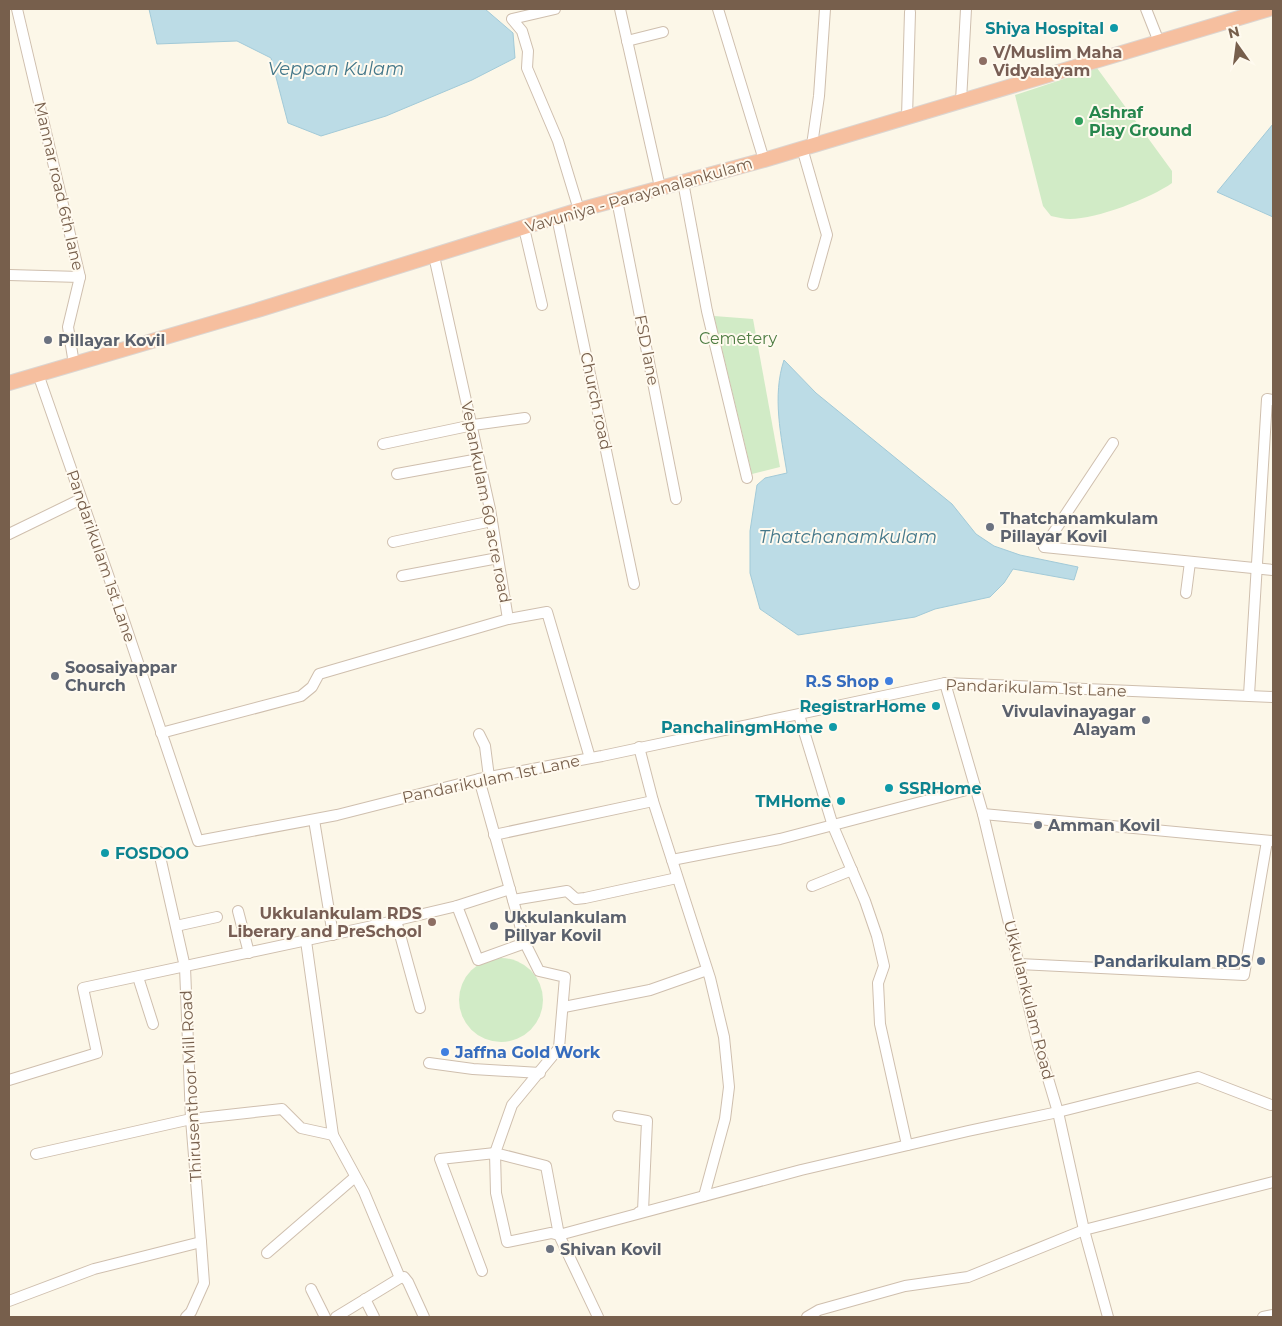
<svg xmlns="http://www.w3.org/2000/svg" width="1282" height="1326" viewBox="0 0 1282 1326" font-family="Montserrat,sans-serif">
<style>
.green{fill:#d1ebc6}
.water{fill:#bcdce6;stroke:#a2cad8}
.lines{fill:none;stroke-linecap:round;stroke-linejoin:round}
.minor-casing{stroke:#cfbfae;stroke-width:12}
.highway-casing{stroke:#dcd5d0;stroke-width:16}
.minor{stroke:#fff;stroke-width:10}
.highway{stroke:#f6bf9f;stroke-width:14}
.culture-dot{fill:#0f9aa8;stroke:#fffaef;stroke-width:2}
.education-dot{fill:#8d6e63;stroke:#fffaef;stroke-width:2}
.leisure-dot{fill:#2e9e5b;stroke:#fffaef;stroke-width:2}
.worship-dot{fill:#6b7280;stroke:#fffaef;stroke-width:2}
.shop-dot{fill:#3f7fe0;stroke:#fffaef;stroke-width:2}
.service-dot{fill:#5c6f8a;stroke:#fffaef;stroke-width:2}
.labels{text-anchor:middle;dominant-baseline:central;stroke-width:4;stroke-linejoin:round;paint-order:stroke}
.culture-label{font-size:16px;font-weight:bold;fill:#0d838f;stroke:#fffaef;text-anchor:end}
.education-label{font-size:16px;font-weight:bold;fill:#785e54;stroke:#fffaef;text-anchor:start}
.leisure-label{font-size:16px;font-weight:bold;fill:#27864d;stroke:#fffaef;text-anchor:start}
.street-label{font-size:16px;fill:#775f4c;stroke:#fffaef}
.park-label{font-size:16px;fill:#4e7d43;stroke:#fffaef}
.worship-label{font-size:16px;font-weight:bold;fill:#5b616d;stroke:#fffaef;text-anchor:start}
.shop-label{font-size:16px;font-weight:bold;fill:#366cbe;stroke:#fffaef;text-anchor:end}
.service-label{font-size:16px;font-weight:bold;fill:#4e5e75;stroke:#fffaef;text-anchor:end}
.water-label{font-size:18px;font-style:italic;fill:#45788a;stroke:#fffaef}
</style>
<rect width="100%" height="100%" fill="#fcf7e8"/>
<g class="green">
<path d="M1097 68 1172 171V183C1151 198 1097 219 1070 219 1064 219 1057 217 1051 216L1043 206 1015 95Z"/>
<path d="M714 316 753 319 780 467 752 474Z"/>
<circle cx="501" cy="1000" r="42"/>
</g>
<g class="water">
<path d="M149 9H485L513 33 515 58 472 80 386 116 321 136 288 123 271 58 237 41 157 44Z"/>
<path d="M1273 124V217L1217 192Z"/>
<path d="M784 360 816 393 952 504 976 534 994 546 1020 555 1078 567 1074 580 1013 569 1004 583 990 597 935 609 915 617 798 635 760 609 750 573V531L757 485 765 478 787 473C781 436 772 396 784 360Z"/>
</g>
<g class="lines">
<g class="minor-casing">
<g id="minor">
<path d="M17 9 80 277 68 327 74 364"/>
<path d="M555 9 512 19 522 31 528 51 527 68 558 141 579 210"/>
<path d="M620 9 660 187"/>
<path d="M718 9 764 160"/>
<path d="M1146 9 1159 42"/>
<path d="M627 41 663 32"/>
<path d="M961 101 966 9"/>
<path d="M907 117 910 12"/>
<path d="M812 145 819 96 825 9"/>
<path d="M802 148 827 235 813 285"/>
<path d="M683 182 707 311 747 478"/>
<path d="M617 200 676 499"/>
<path d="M557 217 634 584"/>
<path d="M524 228 542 305"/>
<path d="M434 256 490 509 508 619 547 612 590 758"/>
<path d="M9 275 80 277"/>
<path d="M38 374 121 612 198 841 337 815 479 779 602 756 945 683 1273 697"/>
<path d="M1113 443 1044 547 1273 570"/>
<path d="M383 444 473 425 525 418"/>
<path d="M397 474 479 459"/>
<path d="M9 534 81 499"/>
<path d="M393 542 492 521"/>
<path d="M402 576 498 558"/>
<path d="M1186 593 1190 562"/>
<path d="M945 683 983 814 1038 1045 1058 1112 1084 1230 1108 1317"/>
<path d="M1249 695 1267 399 1273 400"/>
<path d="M799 715 833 826 865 901 877 936 884 966 878 983 880 1024 907 1145"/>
<path d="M161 733 301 696 312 687 319 674 508 619"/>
<path d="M479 734 485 746 489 777"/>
<path d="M639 747 653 801 710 978 724 1037 729 1087 725 1119 704 1196"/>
<path d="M479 779 525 943 539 971 565 977 559 1048 512 1105 495 1153 546 1166 559 1235 801 1170 968 1131 1058 1112 1198 1077 1271 1105"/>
<path d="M983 814 1273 841"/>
<path d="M314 820 333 935"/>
<path d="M494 835 653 801"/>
<path d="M159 852 185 967 191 1119 201 1242 204 1283 191 1312 186 1317"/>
<path d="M672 860 780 839 974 788"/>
<path d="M812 886 852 870"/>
<path d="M513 900 567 891 576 899 585 898 677 878"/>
<path d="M457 906 478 960 525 943"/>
<path d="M238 911 249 953"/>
<path d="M396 920 420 1008"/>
<path d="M176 926 217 917"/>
<path d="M1019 964 1244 975 1267 841"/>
<path d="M138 977 153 1024"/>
<path d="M564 1007 650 990 707 970"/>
<path d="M429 1063 473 1069 540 1073"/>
<path d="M9 1080 97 1053 83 988 368 927 457 906 510 889"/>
<path d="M618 1116 647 1121 643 1211 639 1212"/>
<path d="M333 1135 364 1192 400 1278 336 1317"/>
<path d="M36 1154 191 1119 282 1109 301 1128 333 1135 306 941"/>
<path d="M267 1253 355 1177"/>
<path d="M482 1271 440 1159 495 1153 496 1193 507 1242 551 1233 559 1235 598 1317"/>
<path d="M400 1278 404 1277 408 1282 424 1317"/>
<path d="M311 1289 325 1317"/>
<path d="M365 1299 374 1317"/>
<path d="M9 1301 94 1269 201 1242"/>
<path d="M807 1317 819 1310 905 1286 968 1277 1084 1230 1273 1182"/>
<path d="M1263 1317 1273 1315"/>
</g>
</g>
<g class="highway-casing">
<path id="highway" d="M9 383 261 309 579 210 764 160 1269 9"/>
</g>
<use href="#minor" class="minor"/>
<use href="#highway" class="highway"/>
</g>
<g class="culture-dot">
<circle cx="1114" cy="28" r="5"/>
<circle cx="936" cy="706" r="5"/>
<circle cx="833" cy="727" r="5"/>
<circle cx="889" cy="788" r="5"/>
<circle cx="841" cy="801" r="5"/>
<circle cx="105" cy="853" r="5"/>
</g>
<g class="education-dot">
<circle cx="983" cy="61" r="5"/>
<circle cx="432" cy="922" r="5"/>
</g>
<circle class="leisure-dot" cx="1079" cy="121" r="5"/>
<g class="worship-dot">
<circle cx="48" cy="340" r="5"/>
<circle cx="990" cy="527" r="5"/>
<circle cx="55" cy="676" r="5"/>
<circle cx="1146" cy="720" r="5"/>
<circle cx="1038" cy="825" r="5"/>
<circle cx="494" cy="926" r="5"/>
<circle cx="550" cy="1249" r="5"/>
</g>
<g class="shop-dot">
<circle cx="889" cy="681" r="5"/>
<circle cx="445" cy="1052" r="5"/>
</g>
<circle class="service-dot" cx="1261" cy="961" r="5"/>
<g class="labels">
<g class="culture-label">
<text x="1104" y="28">Shiya Hospital</text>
<text x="926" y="706">RegistrarHome</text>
<text x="823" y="727">PanchalingmHome</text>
<text x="899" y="788" text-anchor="start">SSRHome</text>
<text x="831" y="801">TMHome</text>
<text x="115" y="853" text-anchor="start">FOSDOO</text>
</g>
<g class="education-label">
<text x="993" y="52">V/Muslim Maha<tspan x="993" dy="18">Vidyalayam</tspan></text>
<text x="422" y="913" text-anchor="end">Ukkulankulam RDS<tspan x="422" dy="18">Liberary and PreSchool</tspan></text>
</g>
<g class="leisure-label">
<text x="1089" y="112">Ashraf<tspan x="1089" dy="18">Play Ground</tspan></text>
</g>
<g class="street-label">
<text transform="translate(59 186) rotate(77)">Mannar road 6th lane</text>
<text transform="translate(639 195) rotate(-16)">Vavuniya - Parayanalankulam</text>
<text transform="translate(647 350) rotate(79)">FSD lane</text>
<text transform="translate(596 401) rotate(78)">Church road</text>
<text transform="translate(486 502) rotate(79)">Vepankulam 60 acre road</text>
<text transform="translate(101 556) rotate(71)">Pandarikulam 1st Lane</text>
<text transform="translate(1036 688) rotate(2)">Pandarikulam 1st Lane</text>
<text transform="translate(491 779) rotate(-12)">Pandarikulam 1st Lane</text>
<text transform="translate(1029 1000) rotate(76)">Ukkulankulam Road</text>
<text transform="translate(191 1086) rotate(-93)">Thirusenthoor Mill Road</text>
</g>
<g class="park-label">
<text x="738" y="338">Cemetery</text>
</g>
<g class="worship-label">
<text x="58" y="340">Pillayar Kovil</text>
<text x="1000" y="518">Thatchanamkulam<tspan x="1000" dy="18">Pillayar Kovil</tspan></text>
<text x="65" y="667">Soosaiyappar<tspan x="65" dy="18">Church</tspan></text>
<text x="1136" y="711" text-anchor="end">Vivulavinayagar<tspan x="1136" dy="18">Alayam</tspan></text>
<text x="1048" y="825">Amman Kovil</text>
<text x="504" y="917">Ukkulankulam<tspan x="504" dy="18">Pillyar Kovil</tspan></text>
<text x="560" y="1249">Shivan Kovil</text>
</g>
<g class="shop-label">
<text x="879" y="681">R.S Shop</text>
<text x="455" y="1052" text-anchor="start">Jaffna Gold Work</text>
</g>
<g class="service-label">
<text x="1251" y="961">Pandarikulam RDS</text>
</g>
<g class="water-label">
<text x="336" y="69">Veppan Kulam</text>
<text x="848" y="537">Thatchanamkulam</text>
</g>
</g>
<rect width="1282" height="1326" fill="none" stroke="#775f4c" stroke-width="20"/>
<g transform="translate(1237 45) rotate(346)" stroke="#fffaef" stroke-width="4" paint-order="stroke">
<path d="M0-4L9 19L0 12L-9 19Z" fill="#775f4c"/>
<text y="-8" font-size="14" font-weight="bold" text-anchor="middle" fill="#775f4c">N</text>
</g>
</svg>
